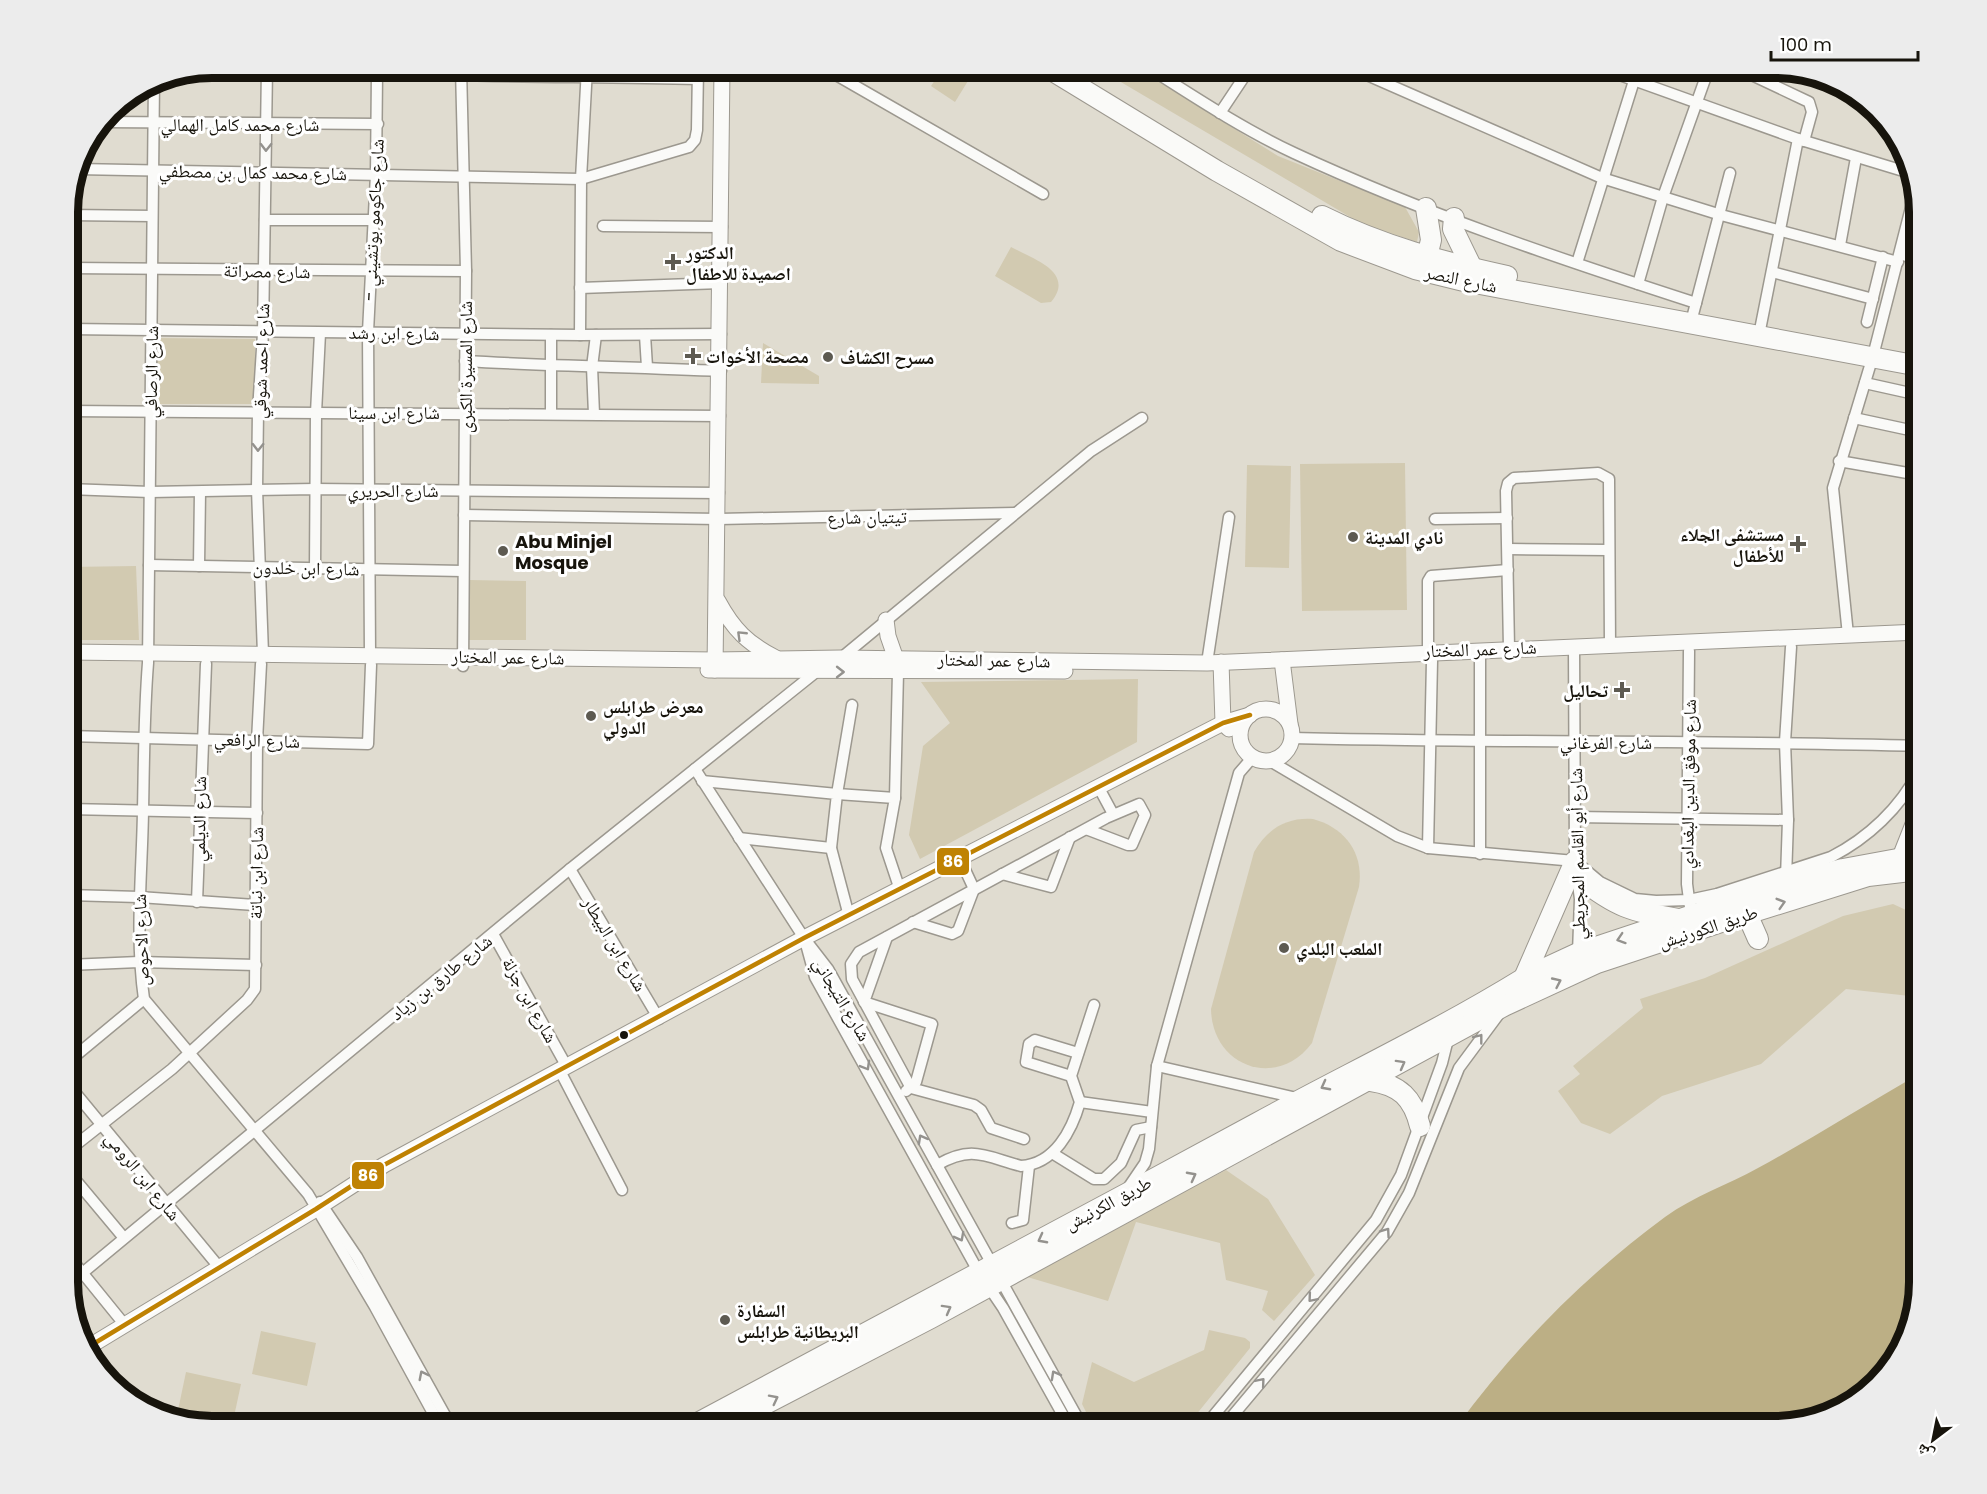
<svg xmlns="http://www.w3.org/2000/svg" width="1987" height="1494" viewBox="0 0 1987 1494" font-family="Poppins,'Noto Naskh Arabic',sans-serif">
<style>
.green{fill:#d2cab1}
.water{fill:#bcaf85}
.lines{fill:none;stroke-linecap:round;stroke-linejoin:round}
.street-casing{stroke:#9c988f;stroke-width:13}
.secondary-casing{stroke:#9c988f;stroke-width:17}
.highway-casing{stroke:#9c988f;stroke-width:22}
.street{stroke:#fafaf8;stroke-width:10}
.secondary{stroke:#fafaf8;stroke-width:15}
.highway{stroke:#fafaf8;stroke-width:20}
.bus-1-casing{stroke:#fff;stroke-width:9}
.bus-1{stroke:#bf8203;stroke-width:4.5}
.oneway{stroke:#94928e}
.poi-dot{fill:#5d5a51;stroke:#fff;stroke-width:2}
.bus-dot{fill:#17140c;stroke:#fff;stroke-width:2}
.labels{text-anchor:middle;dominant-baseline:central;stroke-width:6;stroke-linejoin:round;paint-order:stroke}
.street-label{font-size:18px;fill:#17140c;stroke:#fff}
.poi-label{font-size:18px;font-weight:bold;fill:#17140c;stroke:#fff;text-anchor:start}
.rim{fill:none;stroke:#17140c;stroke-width:8}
.line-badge{stroke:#fff;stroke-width:2}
.badge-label{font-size:16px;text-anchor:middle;font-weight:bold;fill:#fff}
</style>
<rect width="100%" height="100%" fill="#e0dcd0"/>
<g class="green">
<path d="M943 68H976L955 102 931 86Z"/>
<path d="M1097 68H1137L1278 156 1405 207 1419 232 1417 242 1362 224Z"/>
<path d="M1011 247C1033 259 1076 272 1051 302L1041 303 995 276Z"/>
<path d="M154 338 255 339V404H154Z"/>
<path d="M763 343 819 376V384L761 383Z"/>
<path d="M1405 463 1407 610 1302 611 1300 464Z"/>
<path d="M1247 465 1291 466 1289 568 1245 567Z"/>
<path d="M136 566 139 640H68V567Z"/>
<path d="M469 580 526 581V640H468Z"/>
<path d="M1138 679 1137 742 920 859 909 835 923 746 950 723 921 682Z"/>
<path d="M1313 819C1346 828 1364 854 1359 887L1312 1043C1277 1090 1212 1067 1211 1009L1254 852C1267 829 1287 817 1313 819Z"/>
<path d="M1893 904 1919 916V997L1846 989 1761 1064 1662 1096 1610 1134 1581 1123 1558 1091 1580 1074 1573 1066 1643 1008 1640 999 1705 978 1843 916Z"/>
<path d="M1226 1170 1268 1199 1315 1275 1274 1321 1262 1310 1268 1291 1226 1280 1220 1243 1136 1222 1108 1301 1024 1276Z"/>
<path d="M1209 1330 1245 1338 1250 1342V1348L1187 1426H1093L1082 1404 1092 1362 1134 1382 1204 1350Z"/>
<path d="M261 1331 316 1343 307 1386 252 1374Z"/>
<path d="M186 1372 241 1384 232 1426 177 1415Z"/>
</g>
<path class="water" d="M1919 1074V1283L1912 1329 1889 1370 1839 1412 1775 1426H1457C1516 1346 1585 1276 1665 1217 1694 1196 1727 1185 1758 1168 1813 1138 1865 1105 1919 1074Z"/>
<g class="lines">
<g class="street-casing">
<g id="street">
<path d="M390 68 399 73C498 78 598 76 698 79"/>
<path d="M461 68 466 271 463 666"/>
<path d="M824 68 1043 194"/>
<path d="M1149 68C1196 98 1243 129 1294 153 1423 213 1560 259 1696 303"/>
<path d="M1351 68 1602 178 1721 215 1898 262"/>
<path d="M1600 68 1798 139 1910 173"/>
<path d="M1737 68 1809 102 1812 112 1804 141"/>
<path d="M188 72 384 73"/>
<path d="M154 80 148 663C144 713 144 761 143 811 142 874 135 936 144 999L308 1194 375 1307 440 1426"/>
<path d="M1220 113 1250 68"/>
<path d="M102 122 378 124"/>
<path d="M77 169 581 179 689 147 695 140 697 130 698 68"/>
<path d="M68 215 152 216"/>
<path d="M265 220H373"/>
<path d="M603 226 722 227"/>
<path d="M1840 245 1856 158"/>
<path d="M1900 254 1919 260"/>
<path d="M1577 263 1638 68"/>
<path d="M68 268 466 271"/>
<path d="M1772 272 1873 299"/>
<path d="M1638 284 1663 197 1709 68"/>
<path d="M580 288 721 283"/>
<path d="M1691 322 1730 173"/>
<path d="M1867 322 1883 257"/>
<path d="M68 329 580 335 721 334"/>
<path d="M580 335 581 179 587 68"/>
<path d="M645 335 647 367"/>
<path d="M1759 335 1798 139"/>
<path d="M465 361C550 366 635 367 721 371"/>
<path d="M1865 383 1919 395"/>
<path d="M68 411 720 416"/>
<path d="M551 413V335"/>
<path d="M594 414 592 367 596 335"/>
<path d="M1854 418 1919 432"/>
<path d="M1839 461 1919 475"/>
<path d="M68 489 150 492 315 489 719 493"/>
<path d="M464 515 719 519 1015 513"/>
<path d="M1435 519 1507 518"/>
<path d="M1508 549 1608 550"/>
<path d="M149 565 463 571"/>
<path d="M199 566 200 492"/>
<path d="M315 569 316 413 320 333"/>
<path d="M1848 635 1833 488 1873 356 1915 192"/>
<path d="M1574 646 1575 861 1580 899 1578 953"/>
<path d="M1509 648 1506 491 1508 483 1514 478 1598 473 1609 479 1610 645"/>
<path d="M1428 651V581L1431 576 1508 570"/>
<path d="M1689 651 1687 884 1690 907"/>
<path d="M263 654 257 489 258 411 263 333 267 68"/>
<path d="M370 655 368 332 376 174 377 73"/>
<path d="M841 658 1091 451 1142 418"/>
<path d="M1207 663 1229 517"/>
<path d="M852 705 837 794 895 798 886 848 900 890"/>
<path d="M68 736 368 744 371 665"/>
<path d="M1292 738C1501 743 1710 740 1919 746"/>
<path d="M1270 761 1397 836 1428 848 1575 861 1600 882 1635 899 1656 901 1689 900 1717 894 1831 857C1868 838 1900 808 1919 771"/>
<path d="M695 769 804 938 828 969 1082 1426"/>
<path d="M702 781 837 794 831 848 849 916"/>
<path d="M1099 788 1113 814"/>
<path d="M895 798 898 672"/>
<path d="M68 809 257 813"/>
<path d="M1575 817 1788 820"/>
<path d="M739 838 831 848"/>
<path d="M1428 848 1432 661"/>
<path d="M1480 854V659"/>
<path d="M570 869 659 1019"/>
<path d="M1002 874 1051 887 1070 837"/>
<path d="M1786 878 1788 820 1785 742 1791 647"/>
<path d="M68 895 139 897 255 905"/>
<path d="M197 902 206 664"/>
<path d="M913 922 952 934 958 931 974 889 960 859"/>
<path d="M493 934 567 1067"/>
<path d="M887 937 864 1002 932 1024 916 1082 906 1091"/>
<path d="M806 944 815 977 978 1271 1003 1308 1069 1426"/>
<path d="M68 965 139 962 256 965"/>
<path d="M68 1062 144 999"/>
<path d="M1157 1066 1301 1099"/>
<path d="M560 1071 622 1190"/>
<path d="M1071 1076 1026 1062 1029 1044 1035 1040 1078 1053"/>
<path d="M68 1084 219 1267"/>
<path d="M1080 1102 1152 1112"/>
<path d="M1024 1139 991 1128 981 1110 974 1105 911 1088 852 979 851 964 859 952 1106 818 1139 804 1145 815 1132 845H1128L1086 829"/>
<path d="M68 1151 172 1069 247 1000 255 989 257 741 261 664"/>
<path d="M1052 1153 1094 1179H1104L1121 1163 1136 1130 1151 1127"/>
<path d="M937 1165C972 1145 984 1156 1021 1166 1055 1164 1072 1130 1080 1102L1071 1076 1094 1005"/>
<path d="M68 1171 124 1238"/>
<path d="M1128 1188 1145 1163 1149 1149 1157 1066 1239 773 1252 758"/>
<path d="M320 1202 357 1257 451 1426"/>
<path d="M1012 1223 1023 1220 1029 1166"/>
<path d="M68 1255 124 1324"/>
<path d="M68 1285 570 869 816 672"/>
<path d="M1205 1426 1376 1220 1401 1175 1442 1063 1449 1035"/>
<path d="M1224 1426 1387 1232 1409 1193 1459 1068 1499 1014"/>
</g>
</g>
<g class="secondary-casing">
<g id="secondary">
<path d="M718 601C733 629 748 644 776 658"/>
<path d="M886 620 888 636 896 659"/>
<path d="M68 652 715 660 841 658 1207 663 1919 632"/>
<path d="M1282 660 1290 724"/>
<path d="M1221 662 1223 723 1229 729"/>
<path d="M708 670 1065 671"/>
<path d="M715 670 722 68"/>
<circle cx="1266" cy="735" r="26"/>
<path d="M1900 857 1919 809"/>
<path d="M85 1349 316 1209 384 1165 804 938 1223 723 1250 715"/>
</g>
</g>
<g class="highway-casing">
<g id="highway">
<path d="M1048 68 1217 171 1341 241 1415 269 1464 281 1919 366"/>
<path d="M1426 208 1431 240 1427 257"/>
<path d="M1322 216C1382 246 1443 262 1507 276"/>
<path d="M1454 218 1453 229 1472 268"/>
<path d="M1578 877C1617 908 1630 911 1679 919"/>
<path d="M1747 914 1758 939"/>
<path d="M1524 978 1575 861"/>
<path d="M1371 1081C1400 1085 1413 1098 1420 1126"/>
<path d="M692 1426C880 1326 1069 1225 1257 1123 1345 1075 1438 1031 1524 978L1578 953 1786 884 1843 869 1919 855"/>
<path d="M723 1426 931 1318 1504 1006 1597 963 1721 922 1868 876 1919 870"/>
</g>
</g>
<use href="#street" class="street"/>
<use href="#secondary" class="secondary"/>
<use href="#highway" class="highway"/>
<g class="bus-1-casing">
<path id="bus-1" d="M85 1349 316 1209 384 1165 804 938 1223 723 1250 715"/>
</g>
<use href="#bus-1" class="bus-1"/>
</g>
<defs><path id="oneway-chevron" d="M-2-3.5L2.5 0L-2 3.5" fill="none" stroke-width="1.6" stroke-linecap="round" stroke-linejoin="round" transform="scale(1.5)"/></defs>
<g class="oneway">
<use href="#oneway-chevron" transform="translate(266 147) rotate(91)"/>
<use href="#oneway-chevron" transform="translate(258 447) rotate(91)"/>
<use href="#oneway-chevron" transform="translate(741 635) rotate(-136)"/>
<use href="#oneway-chevron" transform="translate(840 672)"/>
<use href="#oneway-chevron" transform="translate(1781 903) rotate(-17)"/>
<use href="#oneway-chevron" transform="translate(1621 939) rotate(162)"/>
<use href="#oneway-chevron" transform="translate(1557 982) rotate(-25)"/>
<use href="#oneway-chevron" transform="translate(1479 1038) rotate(-52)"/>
<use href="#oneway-chevron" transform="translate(1401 1064) rotate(-29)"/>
<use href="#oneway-chevron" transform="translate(866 1066) rotate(60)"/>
<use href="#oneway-chevron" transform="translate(1325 1086) rotate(152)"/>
<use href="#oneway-chevron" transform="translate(922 1139) rotate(-119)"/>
<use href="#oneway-chevron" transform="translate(1192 1176) rotate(-28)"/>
<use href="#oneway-chevron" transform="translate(1386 1232) rotate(-55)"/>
<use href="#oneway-chevron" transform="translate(960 1237) rotate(62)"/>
<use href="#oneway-chevron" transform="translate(1042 1239) rotate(152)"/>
<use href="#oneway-chevron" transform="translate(1312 1298) rotate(130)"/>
<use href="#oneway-chevron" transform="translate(947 1309) rotate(-29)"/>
<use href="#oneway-chevron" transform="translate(423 1375) rotate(-117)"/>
<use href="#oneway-chevron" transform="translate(1055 1375) rotate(-119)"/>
<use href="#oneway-chevron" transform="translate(1261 1382) rotate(-50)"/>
<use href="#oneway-chevron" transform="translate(774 1399) rotate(-27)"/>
</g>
<g class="poi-dot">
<path d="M670 253h6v6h6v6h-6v6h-6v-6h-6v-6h6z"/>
<path d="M690 347h6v6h6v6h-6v6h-6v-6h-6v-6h6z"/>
<circle cx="828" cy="357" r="6"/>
<circle cx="1353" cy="537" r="6"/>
<path d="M1795 535h6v6h6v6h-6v6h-6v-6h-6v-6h6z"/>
<circle cx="503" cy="551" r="6"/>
<path d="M1619 681h6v6h6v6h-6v6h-6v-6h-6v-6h6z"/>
<circle cx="591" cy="716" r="6"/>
<circle cx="1284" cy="948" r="6"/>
<circle cx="725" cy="1320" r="6"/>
</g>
<circle class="bus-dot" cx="624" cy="1035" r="5"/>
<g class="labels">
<g class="street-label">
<text x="240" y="124">شارع محمد كامل الهمالي</text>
<text transform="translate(253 172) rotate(1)">شارع محمد كمال بن مصطفي</text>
<text transform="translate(373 220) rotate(-87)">- شارع جاكومو بوتشيني</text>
<text transform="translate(267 271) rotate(1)">شارع مصراتة</text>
<text transform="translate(1461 279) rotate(12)">شارع النصر</text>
<text transform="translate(394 333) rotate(1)">شارع ابن رشد</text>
<text transform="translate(261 361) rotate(-88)">شارع احمد شوقي</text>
<text transform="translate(465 367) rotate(-90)">شارع المسيرة الكبرى</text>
<text transform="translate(151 372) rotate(-89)">شارع الرصافي</text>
<text x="394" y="412">شارع ابن سينا</text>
<text x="393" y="490">شارع الحريري</text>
<text transform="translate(867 517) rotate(-1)">تيتيان شارع</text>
<text transform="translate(306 568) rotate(1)">شارع ابن خلدون</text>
<text transform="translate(1480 649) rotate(-2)">شارع عمر المختار</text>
<text transform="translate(508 657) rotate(1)">شارع عمر المختار</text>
<text transform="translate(994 660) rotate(1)">شارع عمر المختار</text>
<text transform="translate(257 740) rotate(2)">شارع الرافعي</text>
<text x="1606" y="742">شارع الفرغاني</text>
<text transform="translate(1688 784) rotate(-89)">شارع موفق الدين البغدادي</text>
<text transform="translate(199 819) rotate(-89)">شارع الديلمي</text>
<text transform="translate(1577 854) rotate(-91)">شارع أبو القاسم المجريطي</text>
<text transform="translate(256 873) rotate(-89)">شارع ابن نباتة</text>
<text transform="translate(1708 927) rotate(-18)">طريق الكورنيش</text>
<text transform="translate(141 940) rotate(-92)">شارع الاحوص</text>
<text transform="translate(615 944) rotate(59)">شارع ابن البيطار</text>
<text transform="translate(441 977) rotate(-39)">شارع طارق بن زياد</text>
<text transform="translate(842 999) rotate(59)">شارع التيجاني</text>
<text transform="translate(530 1000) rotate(61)">شارع ابن جزلة</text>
<text transform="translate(143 1176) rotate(51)">شارع ابن الرومي</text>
<text transform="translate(1108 1203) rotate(-28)">طريق الكرنيش</text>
</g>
<g class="poi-label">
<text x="686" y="252">الدكتور<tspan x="686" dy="21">اصميدة للاطفال</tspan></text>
<text x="706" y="356">مصحة الأخوات</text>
<text x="840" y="357">مسرح الكشاف</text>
<text x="1784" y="534" text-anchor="end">مستشفى الجلاء<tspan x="1784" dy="21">للأطفال</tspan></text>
<text x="1365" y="537">نادي المدينة</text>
<text x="515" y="541">Abu Minjel<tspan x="515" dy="21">Mosque</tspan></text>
<text x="1608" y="690" text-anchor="end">تحاليل</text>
<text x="603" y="706">معرض طرابلس<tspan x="603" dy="21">الدولي</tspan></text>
<text x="1296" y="948">الملعب البلدي</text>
<text x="737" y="1310">السفارة<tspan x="737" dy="21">البريطانية طرابلس</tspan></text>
</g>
</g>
<path d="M0 0H1987V1494H0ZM212 78H1775A134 134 0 0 1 1909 212V1282A134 134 0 0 1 1775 1416H212A134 134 0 0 1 78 1282V212A134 134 0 0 1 212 78Z" fill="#ececec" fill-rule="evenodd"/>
<path class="rim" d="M212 78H1775A134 134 0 0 1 1909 212V1282A134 134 0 0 1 1775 1416H212A134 134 0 0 1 78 1282V212A134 134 0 0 1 212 78Z"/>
<g class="line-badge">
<rect x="936" y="847" width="34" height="29" rx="6" fill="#bf8203"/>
<rect x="351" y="1161" width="34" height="29" rx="6" fill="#bf8203"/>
</g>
<g class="badge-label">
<text x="953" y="867">86</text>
<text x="368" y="1181">86</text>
</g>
<g transform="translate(1933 1440) rotate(212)" stroke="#ffffff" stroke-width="4.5" paint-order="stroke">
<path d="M0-4.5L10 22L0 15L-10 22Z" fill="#17140c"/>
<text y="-9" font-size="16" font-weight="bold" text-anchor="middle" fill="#17140c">ش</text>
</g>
<path d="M1771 51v9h147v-9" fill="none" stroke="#17140c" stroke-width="3"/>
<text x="1780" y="51" font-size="18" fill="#17140c" stroke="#ffffff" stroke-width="4.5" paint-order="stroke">100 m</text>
</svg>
